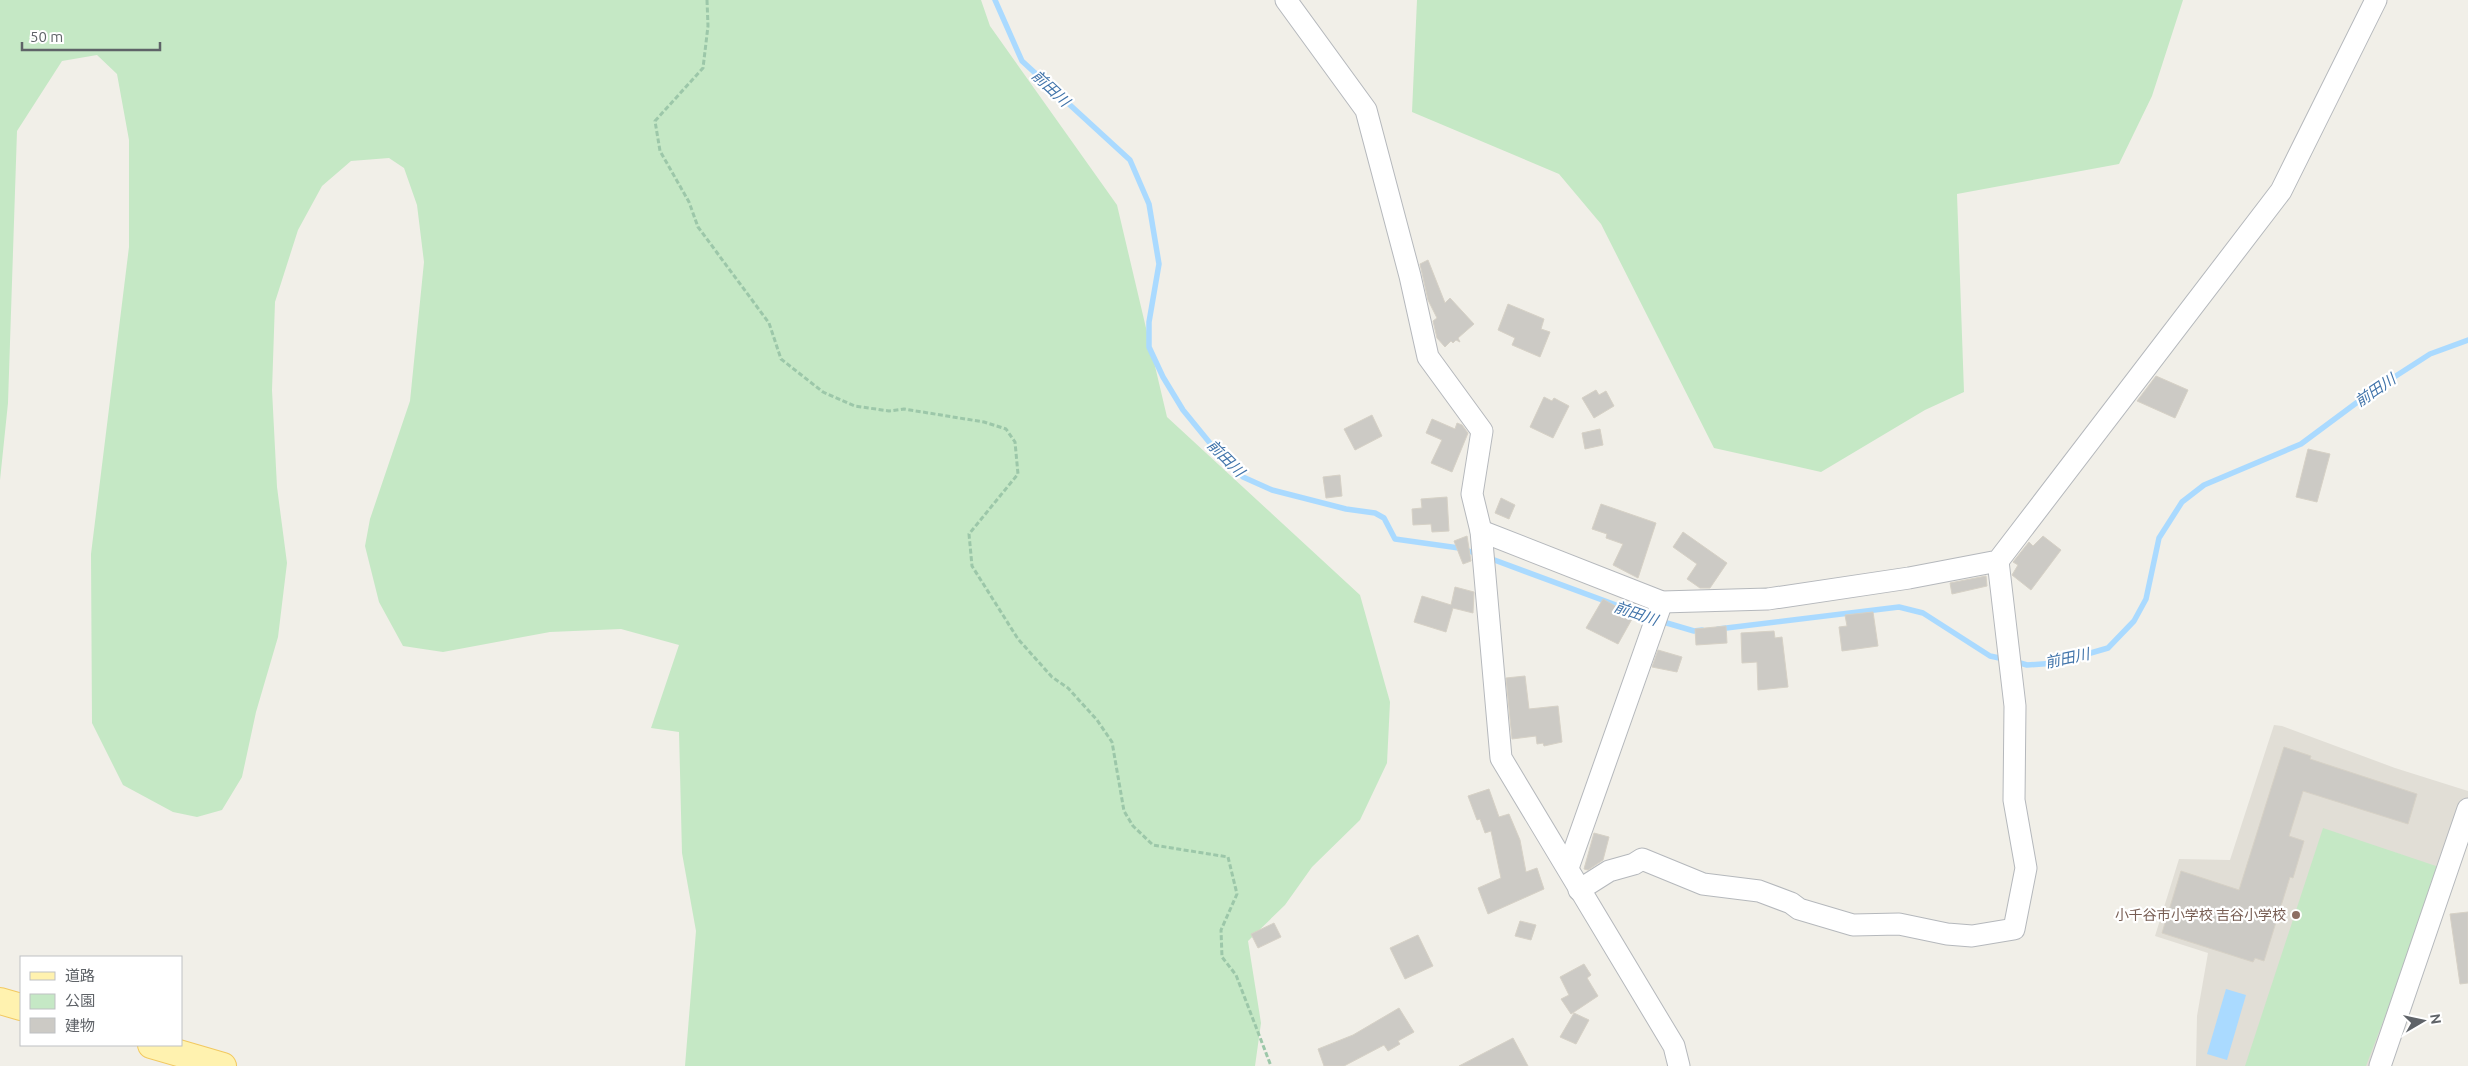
<svg xmlns="http://www.w3.org/2000/svg" width="2468" height="1066" viewBox="0 0 2468 1066" font-family="Ubuntu,'Noto Sans JP',sans-serif">
<style>
.education{fill:#e1ded6}
.green{fill:#c5e8c5}
.water{fill:#aadaff}
.lines{fill:none;stroke-linecap:round;stroke-linejoin:round}
.stream{stroke:#aadaff;stroke-width:5.5}
.building{fill:#cccac5;stroke:#d6d1c6}
.minor-casing{stroke:#b5b8bc;stroke-width:23}
.major-casing{stroke:#f2c960;stroke-width:28}
.path{stroke:#9cc7a9;stroke-width:3;stroke-dasharray:5 2.5;stroke-linecap:butt}
.minor{stroke:#fff;stroke-width:21}
.major{stroke:#fff2af;stroke-width:26}
.education-dot{fill:#8d6e63;stroke:#fff;stroke-width:2}
.labels{text-anchor:middle;dominant-baseline:central;stroke-width:4.5;stroke-linejoin:round;paint-order:stroke}
.education-label{font-size:14px;fill:#785e54;stroke:#fff;text-anchor:end}
.water-label{font-size:15px;font-style:italic;fill:#4174aa;stroke:#fff}
</style>
<rect width="100%" height="100%" fill="#f1efe8"/>
<path class="education" d="M2274 725 2282 726 2395 768 2468 791V813L2374 1066H2196L2197 1016 2208 953 2155 936 2179 859 2230 860Z"/>
<g class="green">
<path d="M0 0H981L990 26 1117 205 1167 417 1360 595 1390 702 1387 763 1360 820 1312 867 1285 905 1248 941 1261 1023 1255 1066H685L696 931 682 853 679 732 651 728 679 645 621 629 550 632 443 652 403 646 379 602 365 546 370 519 410 401 424 262 417 205 404 168 389 158 351 161 322 186 298 230 275 302 272 390 277 487 287 563 278 637 256 712 242 777 222 810 197 817 173 812 123 785 92 723 91 554 129 247V140L117 74 97 55 62 61 17 131 8 403 0 480Z"/>
<path d="M1417 0H2183L2152 96 2119 164 1957 194 1964 392 1925 410 1821 472 1714 448 1601 224 1559 174 1412 112Z"/>
<path d="M2323 828 2442 868 2366 1066H2245Z"/>
</g>
<path class="water" d="M2226 989 2246 995 2227 1060 2207 1054Z"/>
<g class="lines">
<g class="stream">
<path d="M995 0 1022 61 1130 160 1149 204 1159 264 1149 322V347L1163 377 1183 410 1214 448 1243 477 1272 490 1346 509 1375 513 1384 518 1395 539 1459 548 1478 554"/>
<path d="M1489 558 1651 618"/>
<path d="M1660 621 1694 631 1702 630"/>
<path d="M1718 629 1899 607 1923 613 1990 656 2004 659"/>
<path d="M2013 661 2027 665 2056 663 2108 648 2134 621 2146 599 2159 538 2182 502 2204 485 2301 444 2371 392 2430 354 2468 340"/>
</g>
</g>
<g class="building">
<path d="M1428 260 1445 303 1450 298 1474 324 1458 338 1460 342 1456 340 1453 343 1451 341 1445 347 1437 338 1433 321 1437 318 1428 300 1420 264Z"/>
<path d="M1508 304 1544 319 1541 329 1550 332 1540 357 1512 345 1515 338 1498 330Z"/>
<path d="M2156 376 2188 390 2175 418 2137 401Z"/>
<path d="M1596 390 1599 395 1606 391 1614 406 1594 418 1582 398Z"/>
<path d="M1544 397 1552 401 1554 398 1569 406 1553 438 1530 427Z"/>
<path d="M1372 415 1382 436 1355 450 1344 429Z"/>
<path d="M1432 419 1455 429 1457 423 1462 425 1468 433 1452 472 1431 463 1442 440 1426 433Z"/>
<path d="M1600 429 1603 445 1585 449 1582 433Z"/>
<path d="M2308 449 2330 454 2317 502 2296 497Z"/>
<path d="M1340 475 1342 496 1326 498 1323 477Z"/>
<path d="M1447 497 1449 531 1432 532 1431 524 1413 525 1412 509 1422 508 1421 499Z"/>
<path d="M1501 498 1515 505 1509 519 1495 513Z"/>
<path d="M1601 504 1656 523 1638 578 1613 565 1623 544 1606 538 1607 534 1592 529Z"/>
<path d="M1683 532 1727 563 1710 588H1700L1687 579 1697 564 1673 547Z"/>
<path d="M1467 536 1471 561 1463 564 1454 541Z"/>
<path d="M2043 536 2061 550 2031 590 2012 575 2018 565 2013 562 2029 542 2033 546Z"/>
<path d="M1986 576 1987 586 1952 594 1950 583Z"/>
<path d="M1455 587 1474 592 1473 613 1453 608 1446 632 1414 622 1422 596 1451 605Z"/>
<path d="M1603 599 1626 612 1625 616 1632 619 1618 644 1586 628Z"/>
<path d="M1873 612 1878 646 1842 651 1839 627 1847 626 1845 615Z"/>
<path d="M1726 626 1727 643 1696 645 1695 629Z"/>
<path d="M1774 631 1775 638 1782 637 1788 687 1758 690 1757 662 1742 663 1741 633Z"/>
<path d="M1658 650 1682 657 1677 672 1652 667Z"/>
<path d="M1525 676 1529 709 1558 706 1562 742 1544 746 1543 743 1537 744 1536 736 1512 739 1506 678Z"/>
<path d="M2284 747 2311 756 2310 759 2417 794 2408 824 2303 791 2289 836 2304 841 2293 878 2290 877 2264 961 2255 958 2253 962 2162 933 2181 871 2239 890Z"/>
<path d="M1489 789 1499 817 1509 814 1520 840 1526 872 1537 868 1544 889 1488 914 1478 888 1501 878 1491 831 1485 833 1480 819 1477 820 1468 796Z"/>
<path d="M1594 833 1609 837 1603 860 1588 870 1584 869Z"/>
<path d="M2468 912V983L2460 984 2450 914Z"/>
<path d="M1520 921 1536 925 1531 940 1515 936Z"/>
<path d="M1274 923 1281 937 1258 948 1251 934Z"/>
<path d="M1418 935 1433 966 1405 979 1390 948Z"/>
<path d="M1584 964 1591 975 1587 978 1598 996 1571 1014 1561 999 1569 995 1560 977Z"/>
<path d="M1399 1008 1414 1032 1398 1041 1400 1044 1388 1051 1384 1045 1344 1066H1324L1318 1049 1353 1035Z"/>
<path d="M1574 1013 1589 1020 1576 1044 1560 1037Z"/>
<path d="M1513 1038 1528 1066H1459Z"/>
</g>
<g class="lines">
<g class="minor-casing">
<g id="minor">
<path d="M1286 0 1366 110 1410 276 1428 357 1482 431 1472 494 1481 531 1501 758 1674 1046 1679 1066"/>
<path d="M1481 531 1662 602 1768 599 1909 578 1998 561 2281 191 2376 0"/>
<path d="M1568 868 1662 602"/>
<path d="M1579 890 1609 871 1634 864 1642 859 1703 884 1759 891 1791 903 1799 909 1853 925 1899 924 1947 934 1972 936 2014 929 2026 868 2014 800 2015 706 1998 561"/>
<path d="M2380 1066 2468 809"/>
</g>
</g>
<g class="major-casing">
<g id="major">
<path d="M0 1001 21 1007"/>
<path d="M151 1045 223 1066"/>
</g>
</g>
<path class="path" d="M707 0 708 26 703 68 655 121 660 151 689 202 698 227 769 323 781 359 823 392 855 406 889 411 904 409 984 422 1006 429 1015 442 1018 474 969 534 972 566 1018 639 1052 677 1068 688 1097 720 1112 742 1124 811 1133 826 1153 845 1228 857 1237 894 1221 930 1222 957 1236 975 1271 1066"/>
<use href="#minor" class="minor"/>
<use href="#major" class="major"/>
</g>
<circle class="education-dot" cx="2296" cy="915" r="5"/>
<g class="labels">
<g class="education-label">
<text x="2286" y="915">小千谷市小学校 吉谷小学校</text>
</g>
<g class="water-label">
<text transform="translate(1051 88) rotate(43)">前田川</text>
<text transform="translate(2375 390) rotate(-34)">前田川</text>
<text transform="translate(1226 458) rotate(45)">前田川</text>
<text transform="translate(1636 613) rotate(19)">前田川</text>
<text transform="translate(2067 658) rotate(-12)">前田川</text>
</g>
</g>
<rect x="20" y="956" width="162" height="90" fill="#ffffff" stroke="#bfc1c3"/>
<rect x="30" y="972" width="25" height="8" fill="#fff2af" stroke="#bfc1c3"/>
<text x="65" y="981" font-size="15" fill="#5f6368">道路</text>
<rect x="30" y="994" width="25" height="15" fill="#c5e8c5" stroke="#bfc1c3"/>
<text x="65" y="1006" font-size="15" fill="#5f6368">公園</text>
<rect x="30" y="1018" width="25" height="15" fill="#cccac5" stroke="#bfc1c3"/>
<text x="65" y="1031" font-size="15" fill="#5f6368">建物</text>
<g transform="translate(2423 1021) rotate(81)" stroke="#ffffff" stroke-width="4" paint-order="stroke">
<path d="M0-4L9 19L0 12L-9 19Z" fill="#5f6368"/>
<text y="-8" font-size="14" font-weight="bold" text-anchor="middle" fill="#5f6368">N</text>
</g>
<path d="M22 42v8h138v-8" fill="none" stroke="#5f6368" stroke-width="2.5"/>
<text x="30" y="42" font-size="15" fill="#5f6368" stroke="#ffffff" stroke-width="4" paint-order="stroke">50 m</text>
</svg>
